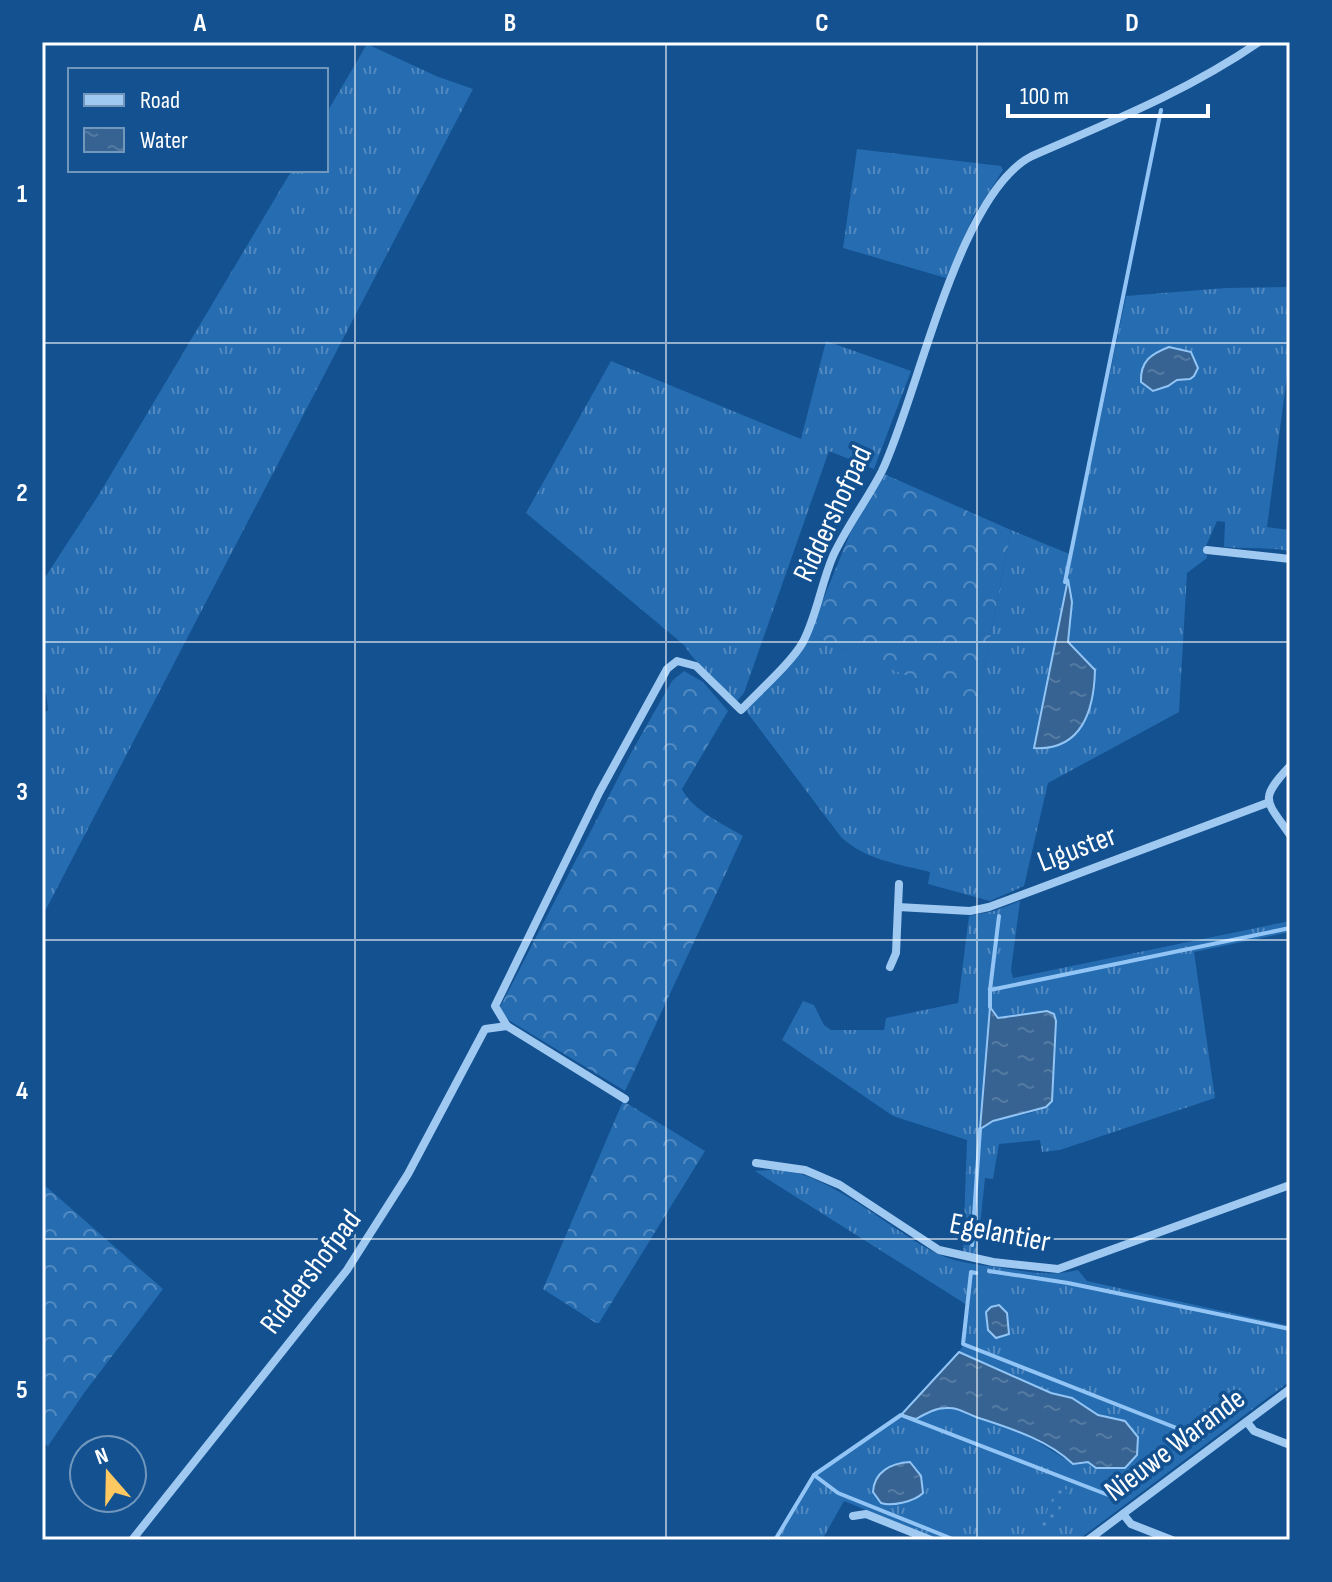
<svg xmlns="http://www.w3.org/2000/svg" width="1332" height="1582" viewBox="0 0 1332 1582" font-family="'Sofia Sans Condensed',sans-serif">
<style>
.grass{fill:url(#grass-tufts);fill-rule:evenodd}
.forest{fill:url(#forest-crowns)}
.park{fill:url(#park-dots)}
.water{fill:url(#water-ripples);stroke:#92c5f5;stroke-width:2}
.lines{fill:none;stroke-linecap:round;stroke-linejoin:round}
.stream{stroke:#92c5f5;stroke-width:4}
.street{stroke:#a0c9f1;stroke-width:8}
.grid{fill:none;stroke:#fff;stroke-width:2;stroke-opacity:0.55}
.labels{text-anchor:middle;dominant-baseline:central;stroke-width:7;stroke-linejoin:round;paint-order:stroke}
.street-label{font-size:30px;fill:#fff;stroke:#135191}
.neatline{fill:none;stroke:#fff;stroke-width:3}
.grid-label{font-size:26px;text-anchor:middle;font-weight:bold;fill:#fff}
</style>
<defs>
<pattern id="grass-tufts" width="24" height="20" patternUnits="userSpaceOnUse" patternTransform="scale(2)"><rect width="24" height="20" fill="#256cb0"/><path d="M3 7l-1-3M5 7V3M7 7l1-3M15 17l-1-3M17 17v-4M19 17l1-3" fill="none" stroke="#5189c0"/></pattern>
<pattern id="forest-crowns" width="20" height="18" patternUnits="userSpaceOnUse" patternTransform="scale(2)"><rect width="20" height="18" fill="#256cb0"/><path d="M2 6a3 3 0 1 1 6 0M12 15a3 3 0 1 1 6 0" fill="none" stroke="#5189c0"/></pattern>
<pattern id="park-dots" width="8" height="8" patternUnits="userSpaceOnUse" patternTransform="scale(2)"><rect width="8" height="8" fill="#256cb0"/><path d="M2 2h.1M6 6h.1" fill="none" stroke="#5189c0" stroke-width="1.8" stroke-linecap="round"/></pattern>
<pattern id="water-ripples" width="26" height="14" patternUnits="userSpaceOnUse" patternTransform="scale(2)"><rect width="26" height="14" fill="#366391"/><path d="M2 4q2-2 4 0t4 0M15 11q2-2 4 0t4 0" fill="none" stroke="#547aa2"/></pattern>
</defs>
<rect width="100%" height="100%" fill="#135191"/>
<g class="grass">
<path d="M367 44 436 76 473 89 42 917V714L48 710 46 693 42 691V582L98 496 292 170H326V114Z"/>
<path d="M857 149 1001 166 1003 170 973 217 946 278 843 248Z"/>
<path d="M1290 287V353L1267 527 1290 530V551C1267 547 1247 549 1224 547L1225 522 1217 521 1206 546 1207 558 1187 573 1179 712 1048 783 1024 886 990 901 928 884 930 872C899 864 865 860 841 837L746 711 784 668 809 634 977 705 1011 530 1072 555 1126 296 1226 288ZM1067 581 1068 643 1095 670 1034 748Z"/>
<path d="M826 341 911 371 874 469 829 451 744 693 737 701C719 683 697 666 684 645L526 513 611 361 801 439Z"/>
<path d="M1020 901 1011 970 1013 978 1290 921V932L1194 952 1215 1098 1060 1150 1042 1152 1040 1140 999 1144 993 1179 985 1178 977 1255 963 1252 967 1140 893 1116 782 1040 803 1001 814 1005 824 1025 831 1030H884L886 1018 958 1003 969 916 994 911ZM990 1008 998 1018 1054 1014 1056 1021 1052 1101C1035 1119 1002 1113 981 1129Z"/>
<path d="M781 1169C839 1180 882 1224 932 1251 956 1264 984 1265 1010 1269 1034 1273 1054 1276 1078 1270L1087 1281 1290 1326V1381L1078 1540H940L844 1501 822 1540H775L816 1471 894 1422 901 1415 916 1419 928 1412 945 1408 965 1410 975 1416 990 1419 1005 1428 1024 1433 1073 1464 1088 1462 1096 1468 1125 1421 1098 1415 1072 1398 1051 1393 959 1352 964 1344 967 1305 755 1171Z"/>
</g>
<g class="forest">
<path d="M884 474 1011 530 977 706 809 634 860 509Z"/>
<path d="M684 671 703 682 728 711 682 789C693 811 722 823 743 836L625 1091 497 1013 631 753 672 681Z"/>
<path d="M623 1101 705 1151 599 1323H596L543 1289Z"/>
<path d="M42 1183 163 1289 84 1393 48 1446 42 1442Z"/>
</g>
<path class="park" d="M1060 1487 1068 1490 1054 1525 1045 1529 1042 1524 1052 1499Z"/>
<g class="water">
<path d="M1169 347 1191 352 1198 368 1194 376 1190 379 1177 380 1168 386 1153 391 1141 382C1140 361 1151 354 1169 347Z"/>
<path d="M1068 579 1072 602 1068 642 1095 670C1094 710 1082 751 1034 748Z"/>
<path d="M990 1007 998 1018 1047 1011 1054 1014 1056 1021 1052 1101 1046 1107 993 1121 980 1129Z"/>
<path d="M999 1305 1007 1313 1009 1334 996 1338 988 1330 986 1312 991 1307Z"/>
<path d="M959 1352 1051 1393 1072 1398 1098 1415 1125 1421 1138 1437 1137 1455 1125 1468H1096L1088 1462 1073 1464C1047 1439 1009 1428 976 1417 965 1413 958 1407 946 1408 935 1408 925 1414 916 1419L901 1415Z"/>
<path d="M910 1462 921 1476 923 1493C915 1501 892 1507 881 1503L873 1492C874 1472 891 1463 910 1462Z"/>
</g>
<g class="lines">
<g class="stream">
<path d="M1065 582 1161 110"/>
<path d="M990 990 999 916"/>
<path d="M990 1007V990L1290 928"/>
<path d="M972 1245 980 1129"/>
<path d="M989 1271 1068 1283 1290 1329"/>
<path d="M976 1273 971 1272 963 1344 1202 1438"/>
<path d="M775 1540 814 1475"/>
<path d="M955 1540 838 1493 814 1475 901 1415 1116 1498"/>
</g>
<g class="street">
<path d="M1207 550 1290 559"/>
<path d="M1290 766C1258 800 1266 800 1290 835"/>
<path d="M898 907 970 911 989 907 1267 803"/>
<path d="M890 967 896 953 899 884"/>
<path d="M625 1099 507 1026 495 1006 599 793 667 669 677 661 696 666 741 710C758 692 792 662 803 642 817 615 821 584 833 556 847 526 867 500 882 471 918 396 958 193 1032 156 1110 122 1188 91 1259 42"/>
<path d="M756 1163 805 1170 840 1185 939 1250 993 1262 1058 1269 1290 1185"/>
<path d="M1247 1422 1254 1431 1290 1445"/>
<path d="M1123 1514 1131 1524 1172 1540"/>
<path d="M853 1516 866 1514 931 1540"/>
<path d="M132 1540 347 1270 408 1174 485 1029 507 1026"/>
<path d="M1088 1540 1290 1389"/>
</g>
</g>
<path class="grid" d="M355 42V1540M666 42V1540M977 42V1540M42 343H1290M42 642H1290M42 940H1290M42 1239H1290"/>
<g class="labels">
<g class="street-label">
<text transform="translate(833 514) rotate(-65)">Riddershofpad</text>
<text transform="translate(1077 849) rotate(-21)">Liguster</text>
<text transform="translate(1000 1233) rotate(11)">Egelantier</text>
<text transform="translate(311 1272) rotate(-53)">Riddershofpad</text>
<text transform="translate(1175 1445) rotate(-37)">Nieuwe Warande</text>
</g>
</g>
<rect width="1332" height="1582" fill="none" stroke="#135191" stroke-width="88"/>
<rect x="68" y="68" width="260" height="104" fill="#135191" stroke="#7197bd" stroke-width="2"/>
<rect x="84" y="94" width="40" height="12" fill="#a0c9f1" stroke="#7197bd" stroke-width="2"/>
<text x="140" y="108" font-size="24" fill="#ffffff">Road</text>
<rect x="84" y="128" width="40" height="24" fill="url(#water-ripples)" stroke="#7197bd" stroke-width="2"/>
<text x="140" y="148" font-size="24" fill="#ffffff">Water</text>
<g transform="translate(108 1474) rotate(340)"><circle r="38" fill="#135191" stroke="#7197bd" stroke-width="2"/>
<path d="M0-6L14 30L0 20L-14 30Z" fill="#ffc860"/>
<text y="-12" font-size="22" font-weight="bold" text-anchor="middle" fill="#ffffff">N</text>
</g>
<path d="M1008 104v12h200v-12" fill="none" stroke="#ffffff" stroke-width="4"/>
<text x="1020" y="104" font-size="24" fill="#ffffff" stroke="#135191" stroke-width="6" paint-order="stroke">100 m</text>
<rect x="44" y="44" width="1244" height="1494" class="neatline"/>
<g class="grid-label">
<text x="200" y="31">A</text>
<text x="510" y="31">B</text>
<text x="822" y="31">C</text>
<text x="1132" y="31">D</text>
<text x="22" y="202">1</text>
<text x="22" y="501">2</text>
<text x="22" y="800">3</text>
<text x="22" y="1099">4</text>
<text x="22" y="1398">5</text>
</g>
</svg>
